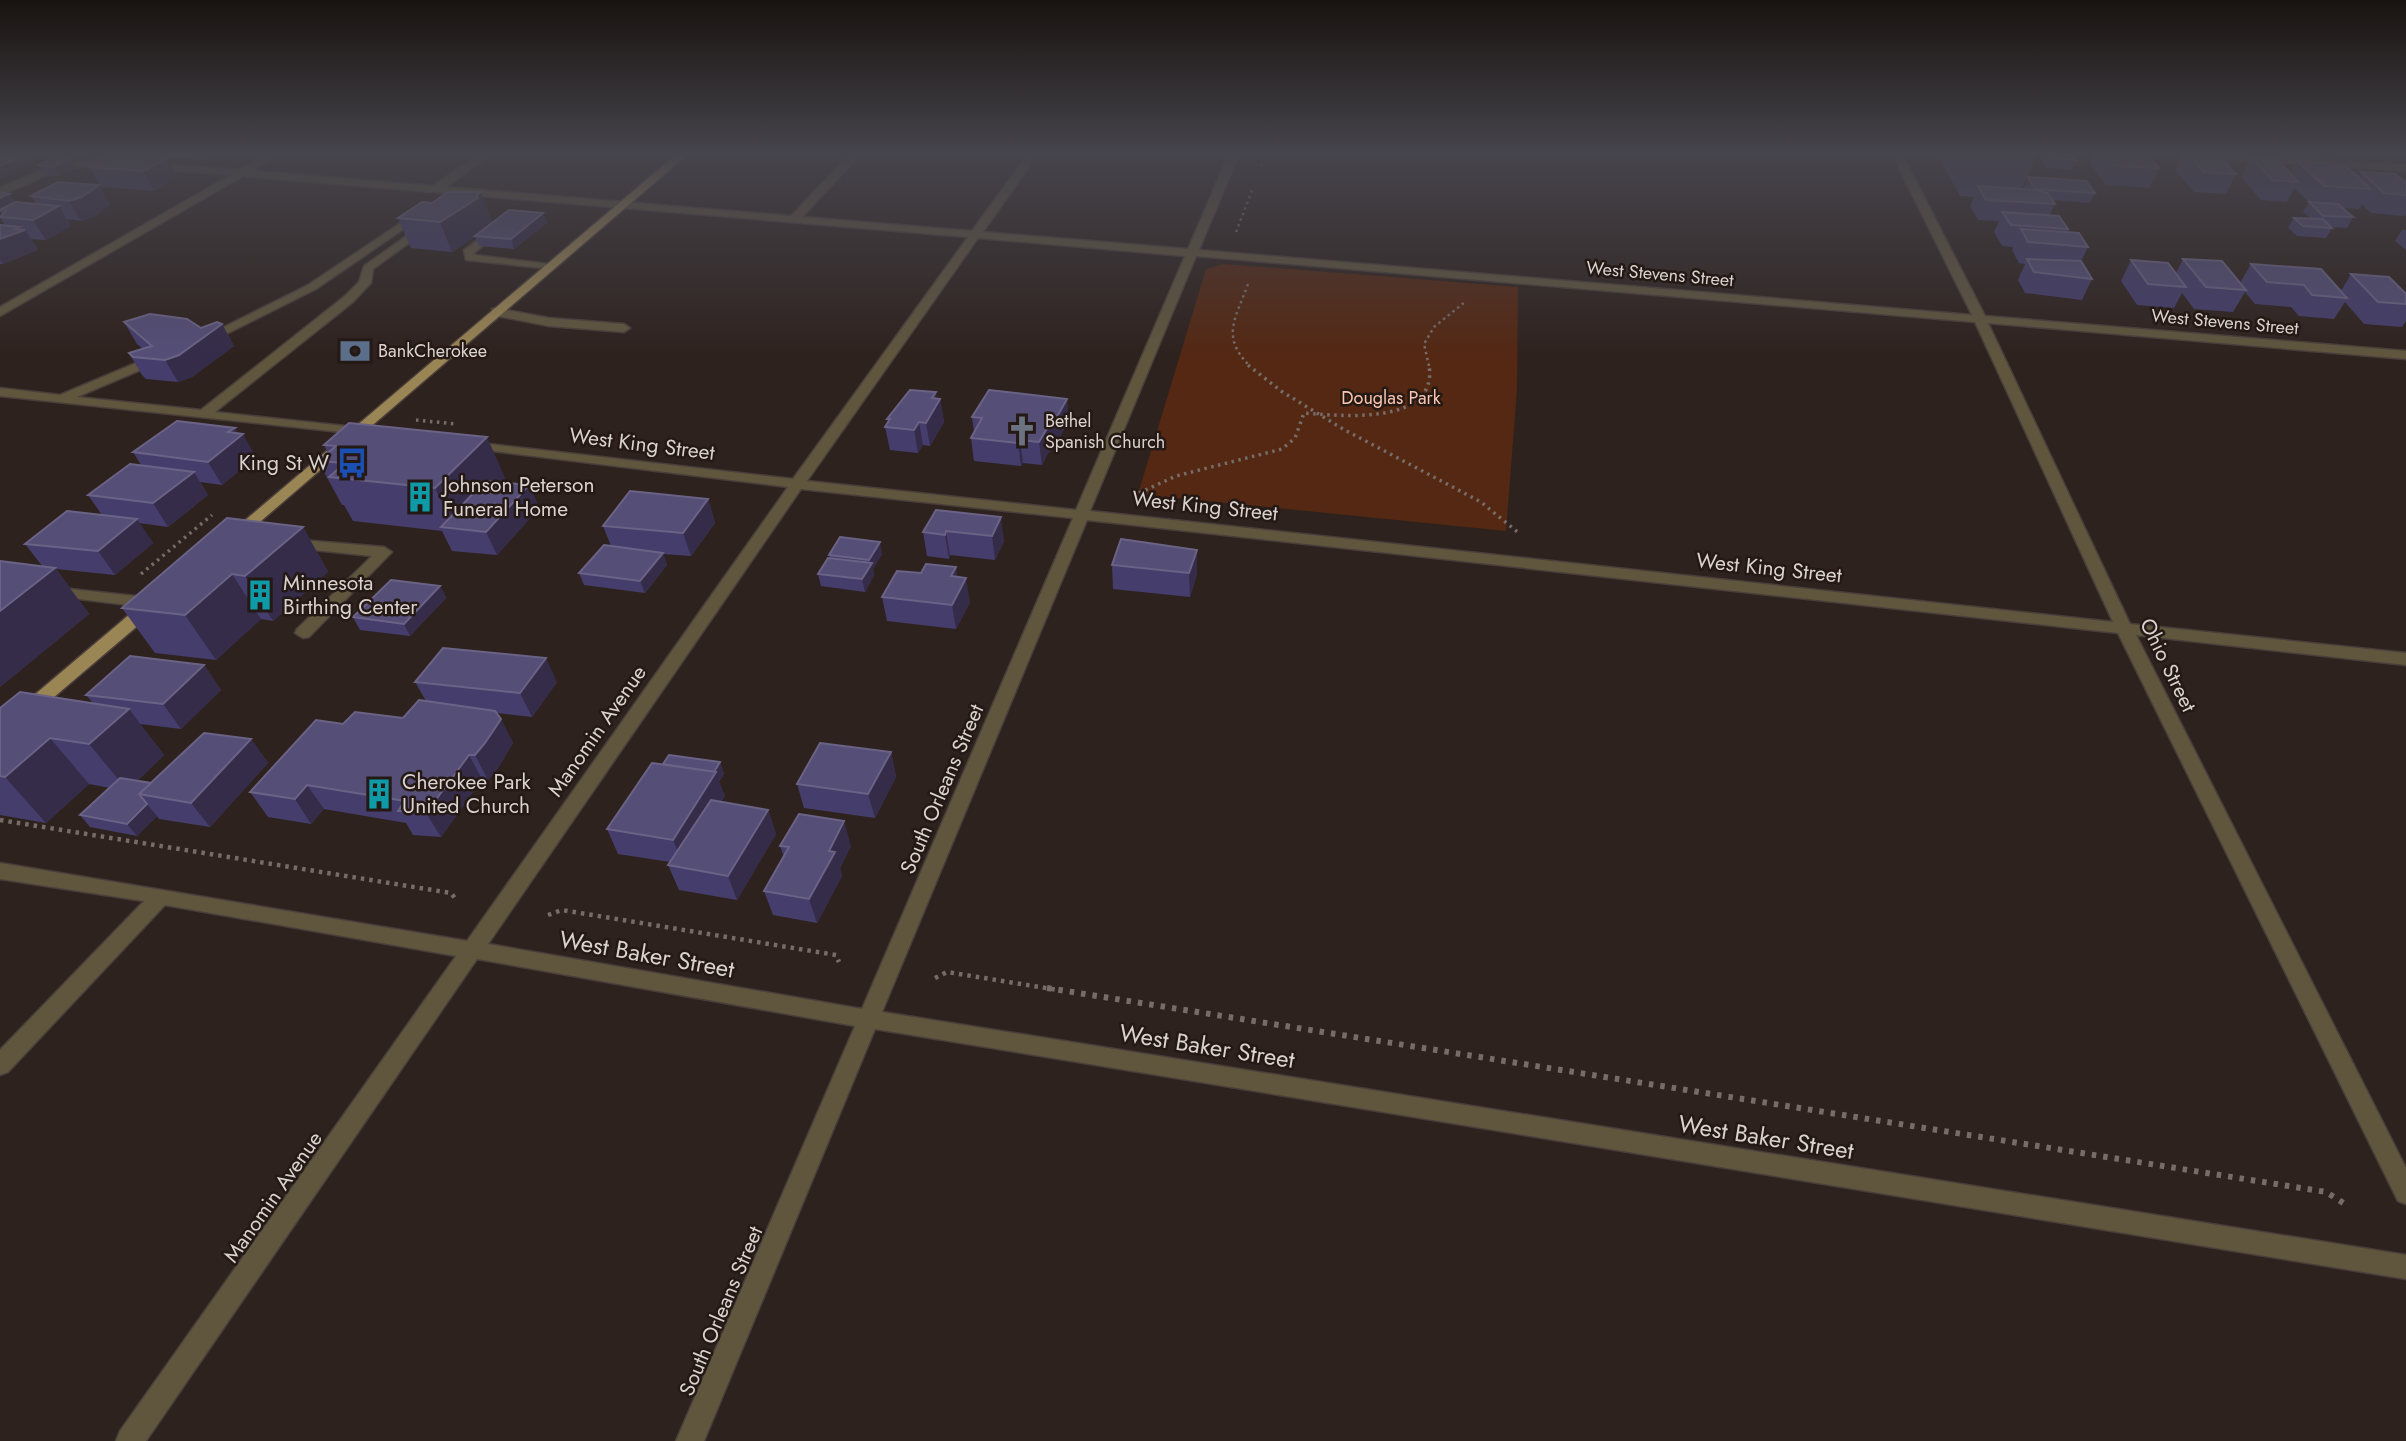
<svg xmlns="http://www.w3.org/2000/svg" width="2406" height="1441" viewBox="0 0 2406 1441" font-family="Jost,sans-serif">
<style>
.green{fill:#542813}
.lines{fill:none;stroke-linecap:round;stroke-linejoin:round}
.minor-casing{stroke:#4a3e3a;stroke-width:3}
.major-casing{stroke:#4a3e3a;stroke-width:3}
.path-far3{stroke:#766c68;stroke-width:2.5;stroke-dasharray:2.5 3.5;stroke-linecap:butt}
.path-far2{stroke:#766c68;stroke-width:3.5;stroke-dasharray:2.5 4.5;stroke-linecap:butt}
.path-far1{stroke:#766c68;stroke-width:4.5;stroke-dasharray:3.5 5;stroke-linecap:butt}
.path{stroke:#766c68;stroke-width:6;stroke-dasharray:4.5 7;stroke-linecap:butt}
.minor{fill:#60563e;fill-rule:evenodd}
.major{fill:#9a8554;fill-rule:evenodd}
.wall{fill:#453e6c}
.shaded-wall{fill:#352c49}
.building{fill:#554e77;stroke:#6a6385;stroke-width:2}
.labels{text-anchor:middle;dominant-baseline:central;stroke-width:5;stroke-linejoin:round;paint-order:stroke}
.far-street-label{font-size:18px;fill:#dad2cf;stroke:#241914}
.far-poi-label{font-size:18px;fill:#dad2cf;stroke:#241914;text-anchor:start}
.far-park-label{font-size:18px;fill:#fbc5af;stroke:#241914}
.street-label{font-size:21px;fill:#dad2cf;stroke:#241914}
.poi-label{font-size:21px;fill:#dad2cf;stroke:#241914;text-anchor:start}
.near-street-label{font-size:24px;fill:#dad2cf;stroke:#241914}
</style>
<rect width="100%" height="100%" fill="#2e221e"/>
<path class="green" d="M1224 264 1518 287 1517 389 1506 531 1138 494 1206 269Z"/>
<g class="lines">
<g class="minor-casing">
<g id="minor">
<path d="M267 154H279L252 171 433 186 480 154H492L446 187 791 216 850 154H861L802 217 972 231 1028 154H1038L983 232 1188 249 1229 154H1239L1199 250 1972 315 1892 154H1902L1985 316 2406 351V359L1988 323 2130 624 2406 653V665L2136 635 2406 1168V1204L2398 1201 2118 633 1087 520 882 1012 2406 1255V1279L875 1029 704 1441H676L855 1026 477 959 146 1441H116L120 1431 456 956 165 905 8 1072 0 1075V1050L144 901 0 879V863L467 941 788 487 468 448 461 444 463 441 793 479 968 237 243 176 0 316V307L231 175 150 168 146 167V163L240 170ZM978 238 1185 256 1076 510 807 481ZM1196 256 1975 322 2113 622 1090 511ZM801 489 1073 518 862 1009 488 944Z"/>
<path d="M2189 154H2242L2406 165V171L2194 157Z"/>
<path d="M104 159 127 163C117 169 87 165 73 168 46 172 25 187 0 195V188C34 172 66 160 104 159Z"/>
<path d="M420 210 424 211V215L316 289 210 342 200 339 308 285Z"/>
<path d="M422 225 431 227 373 269 371 283 353 302 215 412 364 428 371 432 369 435 0 396V388L60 395 155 355 159 356V362L77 397 201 410 345 296 359 282 364 266Z"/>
<path d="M497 226 501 227V231L474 253 475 255 548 264 552 265V269L466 260 464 250Z"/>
<path d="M496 308 549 318 624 324 630 328 624 332 549 326 492 315V309Z"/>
<path d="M290 539 384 547 392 552 309 637 303 638 295 633 297 629 372 556 285 547 282 544 285 541Z"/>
<path d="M52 587 153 598 161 603 153 608 46 595 44 592Z"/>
</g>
</g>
<g class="major-casing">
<g id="major">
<path d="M677 154H688L240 539H230L227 536 230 533Z"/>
<path d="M149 602 157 607 155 611 6 738 0 740V724L143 603Z"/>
</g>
</g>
<g class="path-far3">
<path d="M1261 166 1266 154"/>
<path d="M1236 232 1253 188"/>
<path d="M1248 284C1236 318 1220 337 1250 366"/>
<path d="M1429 366 1424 344 1434 327 1465 302"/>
</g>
<g class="path-far2">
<path d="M1248 365 1281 391 1343 429 1481 502 1520 534"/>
<path d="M416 420 456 424"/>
<path d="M1139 493 1176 476 1282 449 1295 438 1304 413C1341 416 1439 426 1429 365"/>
<path d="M141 574 212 515"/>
</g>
<g class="path-far1">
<path d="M0 820 451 893 457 901"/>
<path d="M548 915 562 910 836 955 839 962"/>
<path d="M935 978 947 972 1058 990"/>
</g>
<path class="path" d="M1047 988 2326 1192 2345 1204"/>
<use href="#minor" class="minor"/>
<use href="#major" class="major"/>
</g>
<g class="wall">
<path d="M152 154H213L202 160 153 156Z"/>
<path d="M1937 154H2037L2022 189H2025L2024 187 2028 177 2095 193 2090 203 2052 200 2055 204 2050 215 2068 229 2067 233 2088 247 2081 261 2092 279 2082 300 2025 293 2018 280 2025 264 2019 263 2012 250 2013 247 2002 246 1994 232 1999 221 1978 220 1970 206 1974 197 1960 196Z"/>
<path d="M2042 154H2073L2077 160 2073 170 2046 168 2040 159Z"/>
<path d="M2094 154H2147L2159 168 2150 188 2106 185 2090 164Z"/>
<path d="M2183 154H2218L2236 174 2226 194 2194 192 2175 170Z"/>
<path d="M2251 157 2290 173 2297 161 2337 167 2358 177 2361 172 2406 182V214L2405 216 2371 213 2362 204 2359 209 2342 208 2353 217 2347 228 2331 227 2332 228 2326 238 2297 236 2288 228 2294 218H2310L2303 212 2309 202 2294 188 2287 202 2261 200 2241 177Z"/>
<path d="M97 158H168L178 177 154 191 101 187 90 167 99 162Z"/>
<path d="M39 165 77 167 59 176 45 175Z"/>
<path d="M99 185 110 205 94 217 81 221 67 219 71 226 46 240 31 239 38 250 3 264H0V225H5L0 218 2 215 0 212V193L9 194 15 202 36 204 31 196Z"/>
<path d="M543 213 547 223 514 249 479 246 475 237 452 252 411 248 398 218 492 222 489 225Z"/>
<path d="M2402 230H2406V250L2395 241Z"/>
<path d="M2183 259 2240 283 2251 264 2341 291 2351 274 2406 294V321L2402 327 2364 324 2345 302 2334 319 2299 316 2291 307 2255 304 2245 292 2233 312 2194 309 2182 293 2174 308 2137 305 2121 281 2131 260 2176 273Z"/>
<path d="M124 322 201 328 222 324 234 346 192 377 178 382 146 379 142 375 129 353 143 349 137 344Z"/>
<path d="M937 399H940L944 422 930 446 923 445 918 453 890 450 885 427 888 422 887 419Z"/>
<path d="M1067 399 1068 421 1055 447 1048 453 1042 465 1023 463 1021 466 974 461 971 438 974 432 972 417Z"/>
<path d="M349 423 506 480 504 482 529 485 539 508 497 555 452 551 442 531 353 521 344 505H342L318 461 328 453 324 445Z"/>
<path d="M239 434 256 457 222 485 200 482 208 495 168 527 139 523 153 543 115 575 56 569 89 614 0 687V561L43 567 25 544 102 515 88 495 141 465 133 452Z"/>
<path d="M708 499 715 523 691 556 663 554 667 565 645 593 584 585 579 573 611 546 603 526Z"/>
<path d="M936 510 1004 541 995 560 950 555 949 559 927 556 923 532Z"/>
<path d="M303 527 328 572 273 621 261 619 216 660 155 653 122 608Z"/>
<path d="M882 554 873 569 874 575 865 592 821 586 818 574 830 558 829 555Z"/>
<path d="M1112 565 1197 574 1190 597 1113 589Z"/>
<path d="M957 577 970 602 956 629 887 621 882 597Z"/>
<path d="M440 586 446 598 410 636 360 630 353 617Z"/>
<path d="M204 665 221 690 181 729 140 724 164 755 137 781 151 783 251 739 268 763 210 827 159 819 157 816 137 836 90 827 80 815 110 788 89 784 46 823 0 815V708L93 703 86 695Z"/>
<path d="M415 682H557L532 717 497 713 513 743 498 768 488 780 482 779 441 837 413 835 406 823 324 809 311 824 268 817 250 792 343 724 403 718 426 701Z"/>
<path d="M891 752 896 777 875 818 804 808 797 784Z"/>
<path d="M720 762 724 774 719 782 725 796 721 802 768 810 776 834 737 900 679 890 668 865 670 862 618 854 607 829 663 764Z"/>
<path d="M780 846H851L840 868 842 876 817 923 773 915 764 891 784 857Z"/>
</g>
<g class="shaded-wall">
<path d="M21 154H41L42 157 18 168 12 158Z"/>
<path d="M199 154H213L202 160Z"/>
<path d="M71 157 77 167 59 176 53 167Z"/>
<path d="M168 158 178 177 154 191 143 171Z"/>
<path d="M13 160 19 170 0 179V166Z"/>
<path d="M99 185 110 205 94 217 81 221 69 201Z"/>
<path d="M481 192 492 222 488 224 490 227 475 236V237L452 252 440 222Z"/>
<path d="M9 194 15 204 0 210V198Z"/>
<path d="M59 206 71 226 46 240 33 220Z"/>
<path d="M543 213 547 223 514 249 511 239Z"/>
<path d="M20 227 23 231 25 230 38 250 3 264 0 259V239Z"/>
<path d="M222 324 234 346 192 377 178 382 165 360Z"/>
<path d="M936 392 937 404 940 399 944 422 930 446 926 423 932 398Z"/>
<path d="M1067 399 1068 421 1055 447 1048 453 1042 465 1039 442 1046 430Z"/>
<path d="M919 422 923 445 918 453 914 430Z"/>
<path d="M235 428 240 437 243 434 256 457 222 485 208 462 228 432Z"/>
<path d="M487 437 506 480 459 529H454L435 488Z"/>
<path d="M1020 440 1023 463 1021 466 1018 443Z"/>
<path d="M194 472 208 495 168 527 153 503Z"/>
<path d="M529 485 539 508 497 555 486 532Z"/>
<path d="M708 499 715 523 691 556 683 533Z"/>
<path d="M1001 517 1004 541 995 560 992 536Z"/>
<path d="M137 519 153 543 115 575 98 551Z"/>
<path d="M303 527 328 572 273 621 245 576Z"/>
<path d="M946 531 950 555 949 559 945 535Z"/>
<path d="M880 542 882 554 873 569 874 575 865 592 862 579 870 566 869 560Z"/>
<path d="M1197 550V574L1190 597 1189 573Z"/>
<path d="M663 553 667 565 645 593 640 581Z"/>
<path d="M956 567 960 591 966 578 970 602 956 629 952 605 951 576Z"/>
<path d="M55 568 89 614 0 687V611Z"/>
<path d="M232 574 261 619 216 660 185 615Z"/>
<path d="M440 586 446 598 410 636 404 624Z"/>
<path d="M546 658 557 682 532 717 520 693Z"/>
<path d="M204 665 221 690 181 729 163 704Z"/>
<path d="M129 709 164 755 127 790 89 744Z"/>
<path d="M501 719 513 743 498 768 488 780 475 755Z"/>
<path d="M50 738 89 784 46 823 5 777Z"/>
<path d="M251 739 268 763 210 827 191 803Z"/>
<path d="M891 752 896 777 875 818 868 794Z"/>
<path d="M469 755 482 779 441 837 426 813Z"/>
<path d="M720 762 724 774 719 782 725 796 683 864 673 840Z"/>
<path d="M307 785 324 809 311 824 295 799Z"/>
<path d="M147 804 157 816 137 836 127 824Z"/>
<path d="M768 810 776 834 737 900 728 876Z"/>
<path d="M844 821 851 846 840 868 842 876 817 923 809 899 829 851Z"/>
</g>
<g class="building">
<path d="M0 154H21L12 158 0 157Z"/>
<path d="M105 154H123L168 158 143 171 90 167 106 159 97 158Z"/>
<path d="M2048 154H2073L2077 160 2050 158Z"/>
<path d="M2106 154H2147L2159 168 2115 166Z"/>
<path d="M2188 154H2218L2236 174 2204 172Z"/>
<path d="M57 156 71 157 53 167 39 165Z"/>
<path d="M2251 157 2277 159 2298 182 2272 180Z"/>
<path d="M0 159 13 160 0 166Z"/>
<path d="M2297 161 2333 163 2337 167H2347L2371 189 2324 186Z"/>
<path d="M2361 172 2395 174 2406 182V195L2384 193Z"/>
<path d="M2028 177 2086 181 2095 193 2035 189Z"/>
<path d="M58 182 99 185 82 197 69 201 31 196Z"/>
<path d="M1978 186 2036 190 2048 193 2055 204 1986 200Z"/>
<path d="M448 192H481L476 196 478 198 440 222 398 218 422 202 432 203Z"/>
<path d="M0 193 9 194 0 198Z"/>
<path d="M15 202 59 206 33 220 0 217 6 211 0 210Z"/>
<path d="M2309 202 2338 204 2353 217 2323 216Z"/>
<path d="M509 210 543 213 511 239 475 236Z"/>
<path d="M2002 212 2059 216 2068 229 2011 225Z"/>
<path d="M2294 218 2323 219 2332 228 2303 226Z"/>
<path d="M0 225 20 227 16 229 25 230 0 239Z"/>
<path d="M2021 229 2079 233 2088 247 2028 242Z"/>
<path d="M2027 259 2081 261 2092 279 2034 272Z"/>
<path d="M2183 259 2222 261 2246 290 2206 287Z"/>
<path d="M2131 260 2168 263 2186 287 2148 284Z"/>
<path d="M2251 264 2321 269 2347 298 2312 295 2304 285 2267 282Z"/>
<path d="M2351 274 2389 277 2406 294V304L2378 302Z"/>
<path d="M150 314 187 319 201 328 217 322 222 324 179 355 165 360 133 357 129 353 152 346 124 322Z"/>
<path d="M910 390 936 392 932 398 940 399 926 423 919 422 914 430 885 427 890 419H887Z"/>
<path d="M989 390 1067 399 1053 424 1046 430 1039 442 1020 440 1018 443 971 438 982 418 972 417Z"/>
<path d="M177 421 235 428 228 432 243 434 208 462 133 452Z"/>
<path d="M349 423 487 437 435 488 329 477 345 463 318 461 336 446 324 445Z"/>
<path d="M130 464 194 472 153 503 88 495Z"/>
<path d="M485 481 529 485 486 532 441 527Z"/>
<path d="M630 491 708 499 683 533 603 526Z"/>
<path d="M936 510 1001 517 992 536 946 531 945 535 923 532Z"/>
<path d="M67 511 137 519 98 551 25 544Z"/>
<path d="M227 518 303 527 245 576 232 574 185 615 122 608Z"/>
<path d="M840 537 880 542 869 560 829 555Z"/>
<path d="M1121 539 1197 550 1189 573 1112 565Z"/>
<path d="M604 545 663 553 640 581 579 573Z"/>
<path d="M828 558 872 563 862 579 818 574Z"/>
<path d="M0 561 55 568 0 611Z"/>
<path d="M926 564 956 567 951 576 966 578 952 605 882 597 897 571 921 573Z"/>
<path d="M391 580 440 586 404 624 353 617Z"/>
<path d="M443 648 546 658 520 693 415 682Z"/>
<path d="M130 656 204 665 163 704 86 695Z"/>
<path d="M20 692 129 709 89 744 50 738 5 777 0 776V708Z"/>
<path d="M419 700 495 711 501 719 485 743 475 755H469L426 813 398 811 405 801 307 785 295 799 250 792 316 720 343 724 355 712 403 718Z"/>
<path d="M204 733 251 739 191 803 139 794Z"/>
<path d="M820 743 891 752 868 794 797 784Z"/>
<path d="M669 755 720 762 714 772 663 764Z"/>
<path d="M652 763 716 772 673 840 607 829Z"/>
<path d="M120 778 151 783 139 794 147 804 127 824 80 815Z"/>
<path d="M711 800 768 810 728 876 668 865Z"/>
<path d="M799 814 844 821 829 851 835 852 809 899 764 891 789 847 780 846Z"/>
</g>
<linearGradient id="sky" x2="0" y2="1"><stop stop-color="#191310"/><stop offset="0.43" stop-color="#46444c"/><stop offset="1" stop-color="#46444c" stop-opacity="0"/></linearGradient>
<rect width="2406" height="356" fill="url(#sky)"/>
<defs>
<g id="bank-bare" transform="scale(2.415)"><path d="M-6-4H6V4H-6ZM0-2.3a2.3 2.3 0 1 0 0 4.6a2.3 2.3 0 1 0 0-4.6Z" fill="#5c6f8a" stroke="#241914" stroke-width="2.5" paint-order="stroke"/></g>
<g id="church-bare" transform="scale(2.415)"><path d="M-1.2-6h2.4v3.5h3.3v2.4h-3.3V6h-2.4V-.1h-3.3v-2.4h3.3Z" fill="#6b7280" stroke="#241914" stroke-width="2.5" paint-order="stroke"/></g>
<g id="bus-bare" transform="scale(2.415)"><path d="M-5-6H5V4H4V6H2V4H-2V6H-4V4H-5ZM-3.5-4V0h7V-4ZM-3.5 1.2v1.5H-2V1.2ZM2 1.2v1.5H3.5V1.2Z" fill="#1a4fb4" stroke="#241914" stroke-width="2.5" paint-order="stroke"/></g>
<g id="building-bare" transform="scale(2.415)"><path d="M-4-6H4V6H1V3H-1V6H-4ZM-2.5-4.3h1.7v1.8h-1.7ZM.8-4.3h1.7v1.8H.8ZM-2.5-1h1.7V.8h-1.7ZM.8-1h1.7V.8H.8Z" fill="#0f9aa8" stroke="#241914" stroke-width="2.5" paint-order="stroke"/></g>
</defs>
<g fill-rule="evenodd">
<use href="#bank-bare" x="355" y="351"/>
<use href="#church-bare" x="1022" y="431"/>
<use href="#bus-bare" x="352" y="463"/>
<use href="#building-bare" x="420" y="497"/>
<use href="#building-bare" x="260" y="595"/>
<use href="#building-bare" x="379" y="794"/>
</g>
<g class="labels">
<g class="far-street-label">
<text transform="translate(1660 274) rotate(5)">West Stevens Street</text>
<text transform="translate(2225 322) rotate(5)">West Stevens Street</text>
</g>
<g class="far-poi-label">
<text x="378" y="351">BankCherokee</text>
<text x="1045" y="421">Bethel<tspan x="1045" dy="21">Spanish Church</tspan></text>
</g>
<g class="far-park-label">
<text x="1391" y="398">Douglas Park</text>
</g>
<g class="street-label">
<text transform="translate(642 444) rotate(7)">West King Street</text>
<text transform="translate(1205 506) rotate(6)">West King Street</text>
<text transform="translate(1769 568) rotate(6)">West King Street</text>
<text transform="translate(2168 665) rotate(64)">Ohio Street</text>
<text transform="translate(597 731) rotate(-55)">Manomin Avenue</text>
<text transform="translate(942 789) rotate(-67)">South Orleans Street</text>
<text transform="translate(273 1197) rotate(-55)">Manomin Avenue</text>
<text transform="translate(721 1311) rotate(-67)">South Orleans Street</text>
</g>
<g class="poi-label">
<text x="329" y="463" text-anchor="end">King St W</text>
<text x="443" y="485">Johnson Peterson<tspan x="443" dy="24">Funeral Home</tspan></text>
<text x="283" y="583">Minnesota<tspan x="283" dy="24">Birthing Center</tspan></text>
<text x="402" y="782">Cherokee Park<tspan x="402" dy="24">United Church</tspan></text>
</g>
<g class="near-street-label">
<text transform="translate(647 954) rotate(10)">West Baker Street</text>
<text transform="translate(1207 1046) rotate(9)">West Baker Street</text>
<text transform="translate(1766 1137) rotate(9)">West Baker Street</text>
</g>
</g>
</svg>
